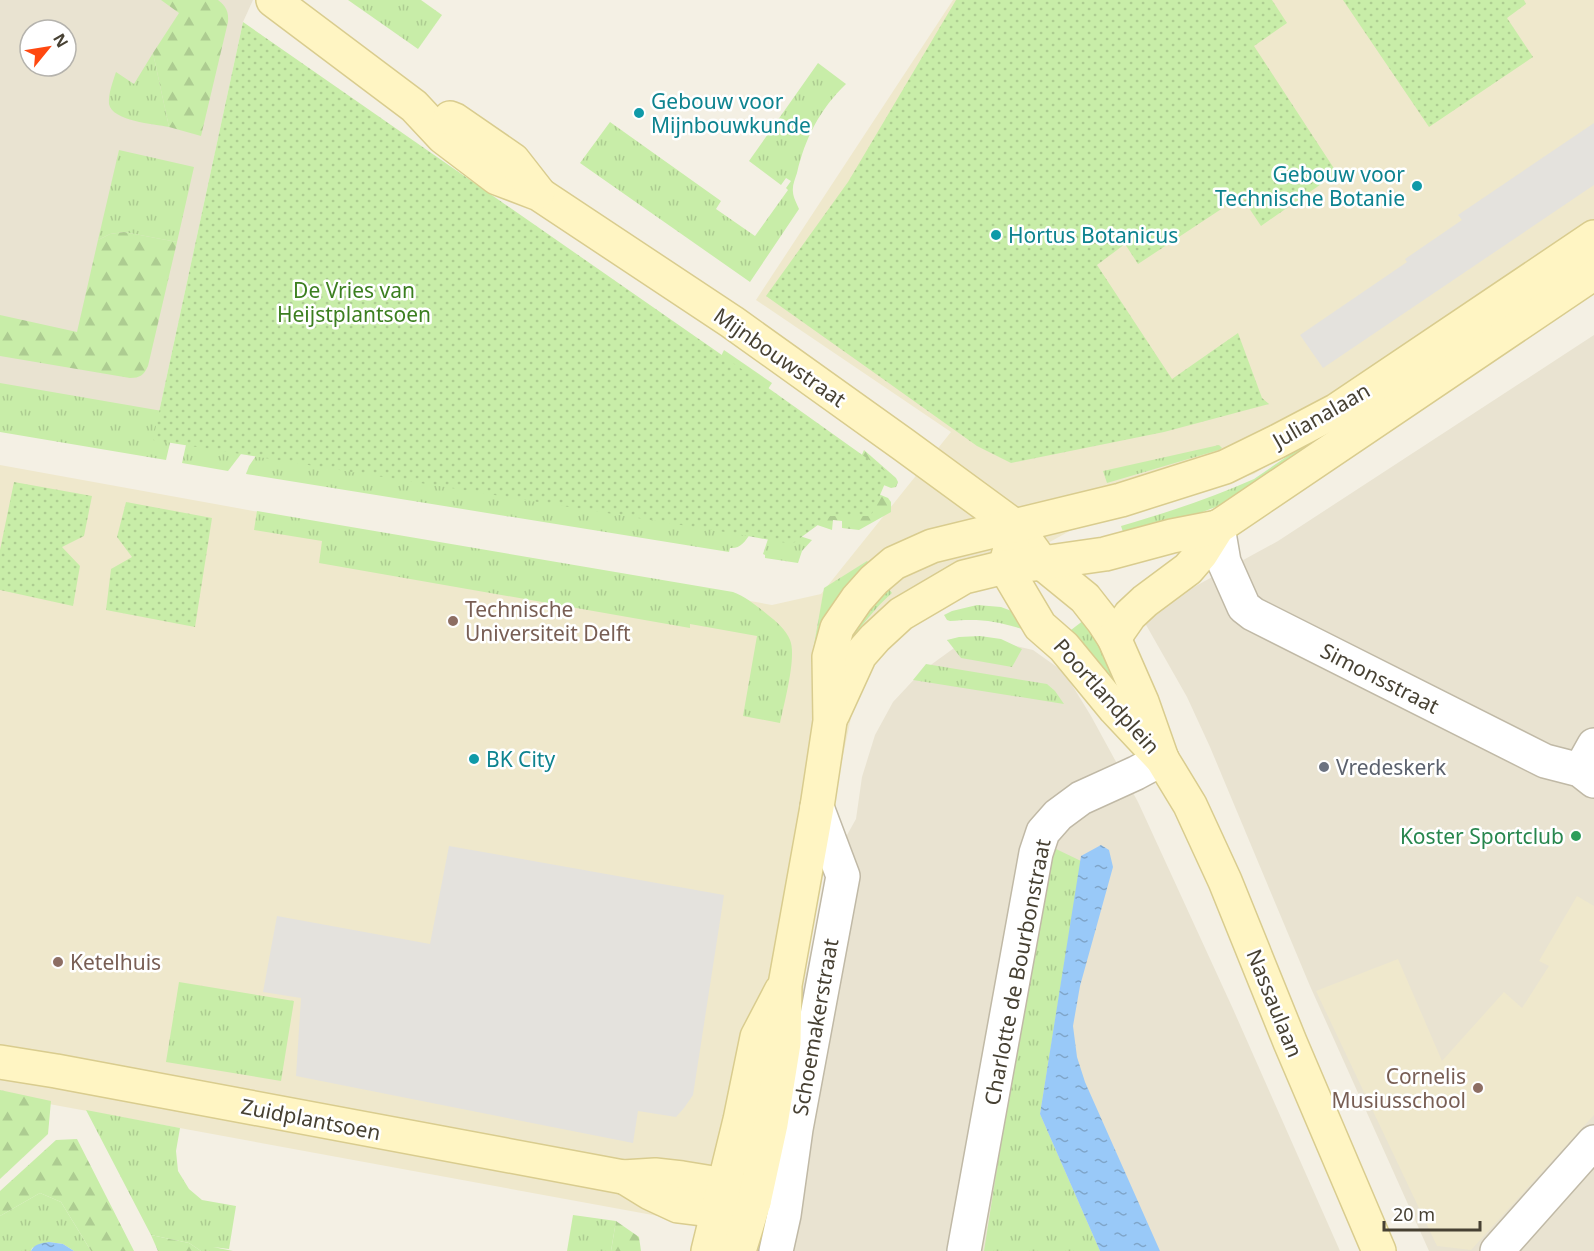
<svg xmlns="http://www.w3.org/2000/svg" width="1594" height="1251" viewBox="0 0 1594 1251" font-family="'Noto Sans',sans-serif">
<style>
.residential{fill:#e9e3d1;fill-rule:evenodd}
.education{fill:#efe8cc}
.grass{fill:url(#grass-tufts)}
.forest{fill:url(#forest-firs)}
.park{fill:url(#park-dots)}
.parking{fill:#e4e2dd}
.water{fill:url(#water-ripples)}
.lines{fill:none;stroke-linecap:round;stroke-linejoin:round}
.street-casing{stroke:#c0b9a6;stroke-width:36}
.secondary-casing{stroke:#d9cc8e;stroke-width:36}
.street{stroke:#fff;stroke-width:33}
.secondary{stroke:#fff5c3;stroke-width:33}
.culture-dot{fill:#0f9aa8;stroke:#fff;stroke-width:2}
.education-dot{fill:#8d6e63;stroke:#fff;stroke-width:2}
.worship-dot{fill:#6b7280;stroke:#fff;stroke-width:2}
.leisure-dot{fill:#2e9e5b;stroke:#fff;stroke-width:2}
.labels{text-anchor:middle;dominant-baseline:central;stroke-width:5;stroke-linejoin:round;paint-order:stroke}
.culture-label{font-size:21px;fill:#0d838f;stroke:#fff;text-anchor:start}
.park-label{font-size:21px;fill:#3c7f20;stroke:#fff}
.street-label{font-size:21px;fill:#474133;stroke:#fff}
.education-label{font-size:21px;fill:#785e54;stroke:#fff;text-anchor:start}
.worship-label{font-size:21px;fill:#5b616d;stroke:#fff;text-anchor:start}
.leisure-label{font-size:21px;fill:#27864d;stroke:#fff;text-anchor:end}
</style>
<defs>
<pattern id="grass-tufts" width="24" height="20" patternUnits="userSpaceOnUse" patternTransform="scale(1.5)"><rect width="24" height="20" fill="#c8eda8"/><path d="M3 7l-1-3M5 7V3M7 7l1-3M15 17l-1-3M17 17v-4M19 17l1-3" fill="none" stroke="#adcc91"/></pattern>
<pattern id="forest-firs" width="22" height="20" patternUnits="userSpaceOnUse" patternTransform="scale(1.5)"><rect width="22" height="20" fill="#c8eda8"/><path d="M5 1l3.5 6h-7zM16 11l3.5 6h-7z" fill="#adcc91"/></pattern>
<pattern id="park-dots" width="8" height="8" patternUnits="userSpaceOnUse" patternTransform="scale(1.5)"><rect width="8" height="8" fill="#c8eda8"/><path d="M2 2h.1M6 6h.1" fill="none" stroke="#adcc91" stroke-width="1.8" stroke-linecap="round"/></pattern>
<pattern id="water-ripples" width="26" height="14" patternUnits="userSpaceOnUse" patternTransform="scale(1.5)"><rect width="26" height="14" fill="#99c9f8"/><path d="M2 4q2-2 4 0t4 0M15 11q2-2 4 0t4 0" fill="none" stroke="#7fa5c9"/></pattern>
</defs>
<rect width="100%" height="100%" fill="#f4f0e4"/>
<g class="residential">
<path d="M0 0H253L243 22 153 440 0 410ZM30 30H66V66H30Z"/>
<path d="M1594 335V1251H1429L1310 986 1210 747 1187 697 1141 616 1278 541Z"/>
<path d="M994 641 1033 650 1064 672 1091 716 1138 802 1233 1009 1340 1251H751L787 1063 829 867 856 819 862 777 875 735 893 702 921 672 961 643Z"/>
</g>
<g class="education">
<path d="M953 0H1594V246L1254 474 1077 527 867 642 742 1234 658 1216 0 1095V465L772 605 821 594 951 432 756 300Z"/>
<path d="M1577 896 1594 906V1115L1471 1250 1437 1246 1316 991 1398 959 1442 1061 1504 992 1522 1008 1549 966 1539 961Z"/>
</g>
<g class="grass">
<path d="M348 0H421L442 15 418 49Z"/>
<path d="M153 53 169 127C154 124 112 121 109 104 108 94 113 81 116 72L134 84Z"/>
<path d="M818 63 846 84C820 109 805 138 797 173 795 179 792 186 793 192 793 197 797 204 799 209L750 282 580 163 610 122 721 201 716 209 755 236 788 190 786 188 791 181 786 178 781 185 749 161Z"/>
<path d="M119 150 194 167 177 242 124 232 110 234 98 240Z"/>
<path d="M1594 247 1229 502 1168 525 1125 538 1121 526C1166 513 1211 498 1254 479Z"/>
<path d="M724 350 772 383 744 424 712 375Z"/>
<path d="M0 383 174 413 176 417 166 460 0 432Z"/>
<path d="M191 422 258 432 228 471 182 463Z"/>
<path d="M264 444 750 534C745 542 740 549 730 548L729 552 246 474 249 466Z"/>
<path d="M1219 445 1222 448 1219 450 1107 483 1103 471Z"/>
<path d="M257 511 733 592C746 597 757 606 768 615 776 621 786 630 790 640 797 656 784 704 780 723L743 716 757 636 690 624V628L319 563 322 541 254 530Z"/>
<path d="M772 527 812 540 802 551 798 563 765 558V555L763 554Z"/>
<path d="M867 561 873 567 814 662H811L824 588Z"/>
<path d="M885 584 892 593C875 608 862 625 849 643L839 644Z"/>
<path d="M977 605 1001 607 1017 613 1025 630C998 621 979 618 950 621L947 620 944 615 952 611Z"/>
<path d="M1084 620 1095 635 1137 721 1085 655 1071 630Z"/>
<path d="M980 636 1001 639 1022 649 1012 667 961 658 947 640 959 637Z"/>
<path d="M926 664 1047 684 1055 691 1064 704 913 680Z"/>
<path d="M1054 848 1081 861 1040 1114 1100 1251H984L1044 869Z"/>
<path d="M179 982 294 1001 281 1081 166 1062Z"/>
<path d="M86 1110 180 1128 176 1151 178 1171 189 1189 202 1200 236 1206 229 1249 213 1247 233 1251H201L189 1243 151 1235Z"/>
<path d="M40 1193 61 1202 91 1251H74L63 1244 49 1242 32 1248 31 1251H0V1216Z"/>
<path d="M573 1215 616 1221 611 1251H567Z"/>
</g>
<g class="forest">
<path d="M161 0H218C226 6 229 12 228 22L201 136 169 127 153 53 179 13Z"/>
<path d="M124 232 177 242 148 366C144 375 140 378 130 378L0 356V315L77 332 98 240 110 234Z"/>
<path d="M864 450 896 478 898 482 896 487 891 488 854 473Z"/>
<path d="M850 482 888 498 891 502V512L859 530 842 528V521L833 520 832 530 776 511Z"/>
<path d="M0 1090 51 1101 48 1134 0 1179Z"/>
<path d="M77 1139 134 1251H91L61 1202 40 1193 0 1216V1191L56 1140Z"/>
<path d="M616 1221 639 1237 641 1251H611Z"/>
<path d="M151 1235 189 1243 201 1251H158Z"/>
</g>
<g class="park">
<path d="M956 0H1272L1287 23 1254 46 1337 173 1261 226 1241 196 1138 264 1125 244 1097 265 1172 379 1238 333 1262 398 1269 404 1164 432 1011 463 977 446 869 369 766 296 848 182Z"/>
<path d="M1343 0H1524L1526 4 1507 18 1533 57 1429 127Z"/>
<path d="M243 22 719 353 889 474 871 516H830L792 544 737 534 153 440Z"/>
<path d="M14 482 92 496 84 536 62 547 80 566 73 606 0 590V550Z"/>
<path d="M126 502 212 518 195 627 106 610 111 569 132 557 117 537Z"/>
</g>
<g class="parking">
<path d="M1594 123V185L1323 368 1300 335 1407 262 1405 259 1462 220 1458 215Z"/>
<path d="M449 846 724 895 693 1095 684 1108 676 1117 638 1111 633 1143 296 1076 301 998 263 992 277 916 430 944Z"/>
</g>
<g class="water">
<path d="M1101 845 1109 850 1113 867 1080 986 1073 1026 1077 1057 1085 1082 1160 1251H1100L1040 1114 1081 856Z"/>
<path d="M49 1242 63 1244 74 1251H31C34 1244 42 1243 49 1242Z"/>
</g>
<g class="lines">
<g class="street-casing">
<g id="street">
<path d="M1218 527 1224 562 1244 607 1253 614 1545 761 1580 770 1594 781"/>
<path d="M1580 770 1594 745"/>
<path d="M776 1251 784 1215 796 1129 843 876 817 807"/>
<path d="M964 1251 1036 853 1043 832 1058 815 1081 798 1136 773 1162 759"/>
<path d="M1497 1251 1594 1142"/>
</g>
</g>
<g class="secondary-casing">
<g id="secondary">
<path d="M273 0 414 106 443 137 497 178 539 194 732 322 904 445 1016 527 1042 563 1085 598 1103 621 1114 638 1142 702 1162 759"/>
<path d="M450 118 455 120 513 160 538 192"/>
<path d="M1016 527 1005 567 1040 626 1064 647 1115 709 1162 759 1190 805 1225 881 1290 1042 1379 1251"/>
<path d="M1114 638 1130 615 1145 601 1188 569 1201 554 1218 527 1594 273"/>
<path d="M833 714 860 655 875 638 901 614 964 577 1005 567 1042 563 1105 554 1172 536 1218 527"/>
<path d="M0 1062 56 1071 623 1177 655 1175 682 1178 725 1185 754 1202"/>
<path d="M624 1177 650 1193 678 1206 718 1211 738 1206"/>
<path d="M708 1251 740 1120 757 1037 781 991"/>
<path d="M739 1251 754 1202 771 1124 784 1043 785 985 817 807 830 721 829 657 837 628 857 599 874 580 894 563 932 546 1121 500 1225 467 1278 441 1337 410 1594 237"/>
</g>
</g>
<use href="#street" class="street"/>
<use href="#secondary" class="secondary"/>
</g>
<g class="culture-dot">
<circle cx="639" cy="113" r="6"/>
<circle cx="1417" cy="186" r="6"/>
<circle cx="996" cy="235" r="6"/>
<circle cx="474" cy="759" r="6"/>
</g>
<g class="education-dot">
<circle cx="453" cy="621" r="6"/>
<circle cx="58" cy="962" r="6"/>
<circle cx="1478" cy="1088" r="6"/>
</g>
<circle class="worship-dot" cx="1324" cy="767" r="6"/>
<circle class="leisure-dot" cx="1576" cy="836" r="6"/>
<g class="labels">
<g class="culture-label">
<text x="651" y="101">Gebouw voor<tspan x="651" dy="24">Mijnbouwkunde</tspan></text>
<text x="1405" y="174" text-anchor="end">Gebouw voor<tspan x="1405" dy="24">Technische Botanie</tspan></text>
<text x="1008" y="235">Hortus Botanicus</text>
<text x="486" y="759">BK City</text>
</g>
<g class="park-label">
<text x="354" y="290">De Vries van<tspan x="354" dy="24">Heijstplantsoen</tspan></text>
</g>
<g class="street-label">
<text transform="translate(780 357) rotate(35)">Mijnbouwstraat</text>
<text transform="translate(1321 415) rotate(-30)">Julianalaan</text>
<text transform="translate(1380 678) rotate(27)">Simonsstraat</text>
<text transform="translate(1107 696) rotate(48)">Poortlandplein</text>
<text transform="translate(1017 972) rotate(-79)">Charlotte de Bourbonstraat</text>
<text transform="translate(1275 1003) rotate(68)">Nassaulaan</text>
<text transform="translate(815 1027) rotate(-80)">Schoemakerstraat</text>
<text transform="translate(311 1119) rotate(11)">Zuidplantsoen</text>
</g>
<g class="education-label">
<text x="465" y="609">Technische<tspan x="465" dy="24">Universiteit Delft</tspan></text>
<text x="70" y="962">Ketelhuis</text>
<text x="1466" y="1076" text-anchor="end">Cornelis<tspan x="1466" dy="24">Musiusschool</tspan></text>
</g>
<g class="worship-label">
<text x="1336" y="767">Vredeskerk</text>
</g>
<g class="leisure-label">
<text x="1564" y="836">Koster Sportclub</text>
</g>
</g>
<g transform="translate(48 48) rotate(60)"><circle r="28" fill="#ffffff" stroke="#b5b3ad" stroke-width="1.5"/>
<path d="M0-4.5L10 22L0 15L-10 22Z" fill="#ff4810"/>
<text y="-9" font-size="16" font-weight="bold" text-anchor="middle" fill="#474133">N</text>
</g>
<path d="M1384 1221v9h96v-9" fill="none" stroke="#474133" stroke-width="3"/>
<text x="1393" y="1221" font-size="18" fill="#474133" stroke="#ffffff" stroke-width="4.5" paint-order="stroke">20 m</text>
</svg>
